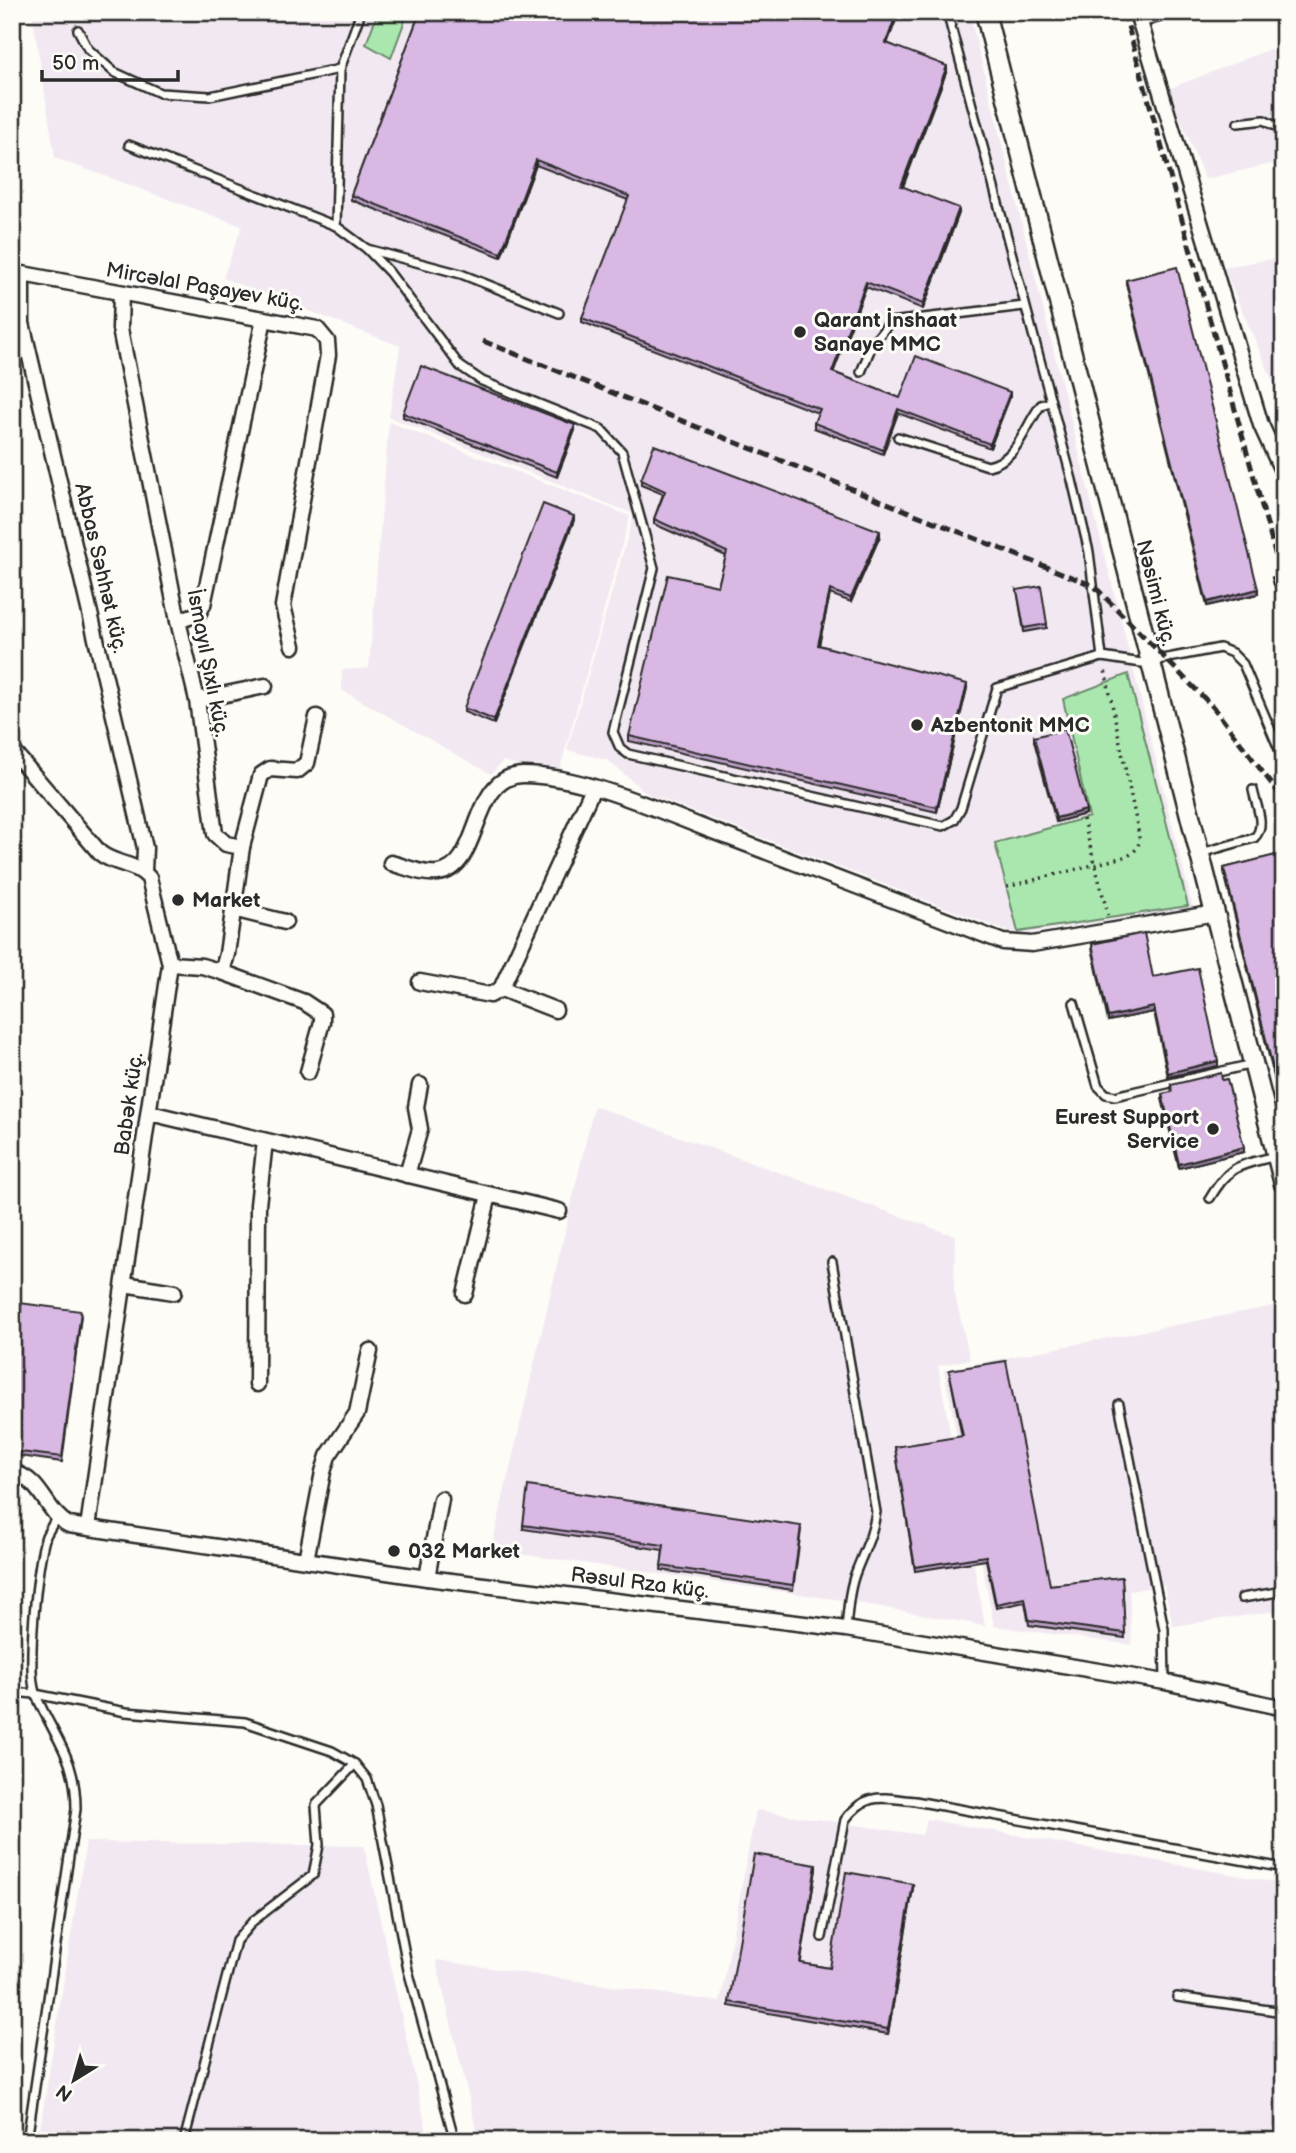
<svg xmlns="http://www.w3.org/2000/svg" width="1296" height="2153" viewBox="0 0 1296 2153" font-family="'Balsamiq Sans',sans-serif">
<style>
.built{fill:#f2e8f1}
.green{fill:#aae7ae;stroke:#6a896c;stroke-width:2}
.lines{fill:none;stroke-linecap:round;stroke-linejoin:round}
.service-casing{stroke:#2b2b2b;stroke-width:12}
.minor-casing{stroke:#2b2b2b;stroke-width:19}
.tertiary-casing{stroke:#2b2b2b;stroke-width:23}
.path{stroke:#2b2b2b;stroke-width:3.5;stroke-dasharray:2 5;stroke-linecap:butt}
.service{stroke:#fdfcf7;stroke-width:7}
.minor{stroke:#fdfcf7;stroke-width:14}
.tertiary{stroke:#fdfcf7;stroke-width:18}
.rail{stroke:#2b2b2b;stroke-width:5;stroke-dasharray:10 5;stroke-linecap:butt}
.wall{fill:#bb9ec4;stroke:#2b2b2b;stroke-width:2}
.shaded-wall{fill:#9881a0;stroke:#2b2b2b;stroke-width:2}
.building{fill:#d9b8e4;stroke:#2b2b2b;stroke-width:2}
.poi-dot{fill:#2b2b2b;stroke:#fdfcf7;stroke-width:2.5}
.labels{text-anchor:middle;dominant-baseline:central;stroke-width:6;stroke-linejoin:round;paint-order:stroke}
.street-label{font-size:21px;fill:#2b2b2b;stroke:#fdfcf7}
.poi-label{font-size:21px;font-weight:bold;fill:#2b2b2b;stroke:#fdfcf7;text-anchor:start}
</style>
<rect width="100%" height="100%" fill="#fdfcf7"/>
<filter id="ink" filterUnits="userSpaceOnUse"><feTurbulence type="fractalNoise" baseFrequency=".0143" numOctaves="2"/><feDisplacementMap in="SourceGraphic" scale="14" xChannelSelector="R" yChannelSelector="G"/><feConvolveMatrix kernelMatrix="1 2 1 2 8 2 1 2 1" color-interpolation-filters="sRGB"/></filter>
<g filter="url(#ink)">
<g class="built">
<path d="M32 12H969L1193 908 1017 935 648 794 607 760 567 750 634 514 389 417 400 346 223 278 242 226 55 158Z"/>
<path d="M1283 44 1284 161 1205 179 1168 89Z"/>
<path d="M1284 257V407L1223 267Z"/>
<path d="M389 422 630 516 558 776 503 761 491 774 342 690V670L369 668Z"/>
<path d="M594 1106 955 1236 954 1291 970 1359 938 1366 985 1626 848 1601 491 1550Z"/>
<path d="M1273 1306 1284 1350V1610L1173 1626 1164 1585 1129 1591 1132 1645 994 1626 944 1370Z"/>
<path d="M756 1810 922 1835 927 1819 1284 1884V2141H479L436 1960 720 2002Z"/>
<path d="M86 1842 364 1846 429 2141H38Z"/>
</g>
<g class="green">
<path d="M378 12H408L391 58 366 44Z"/>
<path d="M1128 674 1188 906 1018 932 995 843 1089 817 1063 699Z"/>
</g>
<g class="lines">
<g class="service-casing">
<g id="service">
<path d="M361 12 340 69 336 226 367 249 389 272 460 366 482 381 601 429 622 452 654 568 613 732 620 748 628 754 943 826 954 820 961 808 997 688 1102 657 1142 663 1220 648 1232 653 1243 664 1284 761"/>
<path d="M947 12 1072 480 1089 552 1102 657"/>
<path d="M78 30 88 49 114 72 160 93 210 96 340 69"/>
<path d="M1238 123 1264 120 1284 131"/>
<path d="M129 145 336 226"/>
<path d="M367 249 461 274 559 313"/>
<path d="M861 372 873 343 890 322 1024 306"/>
<path d="M898 437 988 466C1018 460 1024 427 1041 405L1050 402"/>
<path d="M1201 853 1254 838C1267 826 1256 806 1253 790"/>
<path d="M1074 1003 1098 1086 1106 1094 1115 1096 1253 1064"/>
<path d="M1210 1198C1231 1163 1239 1166 1276 1156"/>
<path d="M832 1262 876 1512C873 1534 865 1549 857 1569 849 1588 848 1609 846 1629"/>
<path d="M1119 1404 1164 1629 1165 1682"/>
<path d="M1242 1598 1284 1591"/>
<path d="M12 1692 35 1694 126 1712 245 1722 332 1751 355 1764 367 1779 376 1805 408 1970 455 2141"/>
<path d="M822 1937 845 1820C866 1791 883 1798 915 1801L1284 1868"/>
<path d="M1177 1997 1284 2012"/>
<path d="M27 2141 76 1809C76 1756 55 1740 36 1695 26 1672 37 1561 46 1536 49 1530 53 1524 56 1518"/>
<path d="M184 2141 236 1941 253 1921 313 1875 319 1845 316 1805 355 1764"/>
</g>
</g>
<g class="minor-casing">
<g id="minor">
<path d="M1137 12 1261 425 1284 475"/>
<path d="M1139 20 1165 12"/>
<path d="M12 272 317 329 327 341 328 355 283 606 293 646"/>
<path d="M22 274V323L145 848 144 871"/>
<path d="M121 293 120 329 178 621 197 700 215 834 226 844 242 847 227 954 222 972 202 966 170 964"/>
<path d="M178 621 198 614 203 605 264 319"/>
<path d="M197 700 265 686"/>
<path d="M12 750 100 853C115 865 136 863 149 878L170 964 88 1527"/>
<path d="M242 847 261 775 270 769 297 771 307 763 317 717"/>
<path d="M391 863C406 867 423 875 438 873 483 868 469 776 523 775 582 775 660 811 715 832 811 869 907 906 1003 942L1032 944 1216 913"/>
<path d="M233 909 285 922"/>
<path d="M222 972 304 1002 322 1014V1022L308 1072"/>
<path d="M420 982 490 995 501 989 593 788"/>
<path d="M501 989 555 1010"/>
<path d="M150 1113 559 1211"/>
<path d="M407 1175 420 1129 416 1107 420 1085"/>
<path d="M124 1284 174 1292"/>
<path d="M465 1294 489 1195"/>
<path d="M257 1384 258 1205 265 1141"/>
<path d="M12 1472C43 1480 44 1511 69 1525L427 1578 846 1629 1165 1682 1284 1708"/>
<path d="M306 1560 323 1472 328 1456 357 1413 370 1351"/>
<path d="M427 1578 441 1499"/>
</g>
</g>
<g class="tertiary-casing">
<path id="tertiary" d="M985 12 1284 1184"/>
</g>
<g class="path">
<path d="M1083 819 1108 915"/>
<path d="M1007 887 1128 856C1140 848 1140 843 1138 830L1105 670"/>
</g>
<use href="#service" class="service"/>
<use href="#minor" class="minor"/>
<use href="#tertiary" class="tertiary"/>
<g class="rail">
<path d="M1124 12 1284 585"/>
<path d="M483 341 1094 586 1213 707 1284 800"/>
<path d="M1273 576 1284 616"/>
</g>
</g>
<g class="wall">
<path d="M420 12H899L887 43 947 70 903 187 959 213 923 309 866 287 833 372 900 398 1010 397 990 448 898 413 883 454 814 428V423L818 413 582 322V318L628 200 536 165 501 257 351 200V195Z"/>
<path d="M1126 280 1258 594 1207 606 1126 284Z"/>
<path d="M403 413 575 430 557 477 403 417Z"/>
<path d="M641 480 880 536 851 602 830 594 819 645 967 688 937 812 629 741V736L718 586 726 556 654 524V519L663 494 641 485Z"/>
<path d="M574 520 494 724 464 712V708Z"/>
<path d="M1017 590 1047 624V628L1024 632Z"/>
<path d="M1034 737 1086 814 1056 822 1034 741Z"/>
<path d="M1284 853V1118L1224 872V868Z"/>
<path d="M1092 944 1153 977 1218 1066 1168 1077 1154 1012 1108 1021 1092 948Z"/>
<path d="M1171 1085 1244 1152 1179 1168 1162 1099V1094L1172 1092Z"/>
<path d="M12 1302 81 1316 62 1462 12 1455Z"/>
<path d="M949 1370 1050 1585 1122 1577 1125 1638 1029 1625 1025 1602 996 1608 986 1560 915 1571 895 1447 962 1437Z"/>
<path d="M523 1525 801 1530 793 1590 661 1570 663 1550 523 1529Z"/>
<path d="M816 1869 800 1963 830 1968 913 1888 888 2034 729 2006V2002Z"/>
</g>
<g class="shaded-wall">
<path d="M897 12H899L886 47V43Z"/>
<path d="M947 66V70L901 191V186Z"/>
<path d="M536 160V165L501 257V253Z"/>
<path d="M959 208V213L923 309V304Z"/>
<path d="M866 282V287L832 376V372Z"/>
<path d="M1010 392V397L990 448V444Z"/>
<path d="M898 409V413L883 454V450Z"/>
<path d="M575 425V430L557 477V472Z"/>
<path d="M574 516V520L494 724V720Z"/>
<path d="M880 531V536L851 602V598Z"/>
<path d="M1258 589V594L1207 606V602Z"/>
<path d="M830 590V594L818 649V645Z"/>
<path d="M967 684V688L937 812V807Z"/>
<path d="M1086 810V814L1056 822V818Z"/>
<path d="M1154 1007V1012L1108 1021V1017Z"/>
<path d="M1218 1061V1066L1168 1077V1073Z"/>
<path d="M1244 1147V1152L1179 1168V1164Z"/>
<path d="M816 1865V1869L800 1967V1963Z"/>
<path d="M913 1884V1888L888 2034V2029Z"/>
</g>
<g class="building">
<path d="M420 12H897L886 43 947 66 901 186 959 208 923 304 866 282 832 372 900 398 916 356 1010 392 990 444 898 409 883 450 814 423 820 409 582 318 629 196 536 160 501 253 351 195Z"/>
<path d="M1177 267 1258 589 1207 602 1126 280Z"/>
<path d="M421 366 575 425 557 472 403 413Z"/>
<path d="M654 445 880 531 851 598 830 590 818 645 967 684 937 807 629 736 668 575 718 586 727 552 654 519 665 491 641 480Z"/>
<path d="M543 504 574 516 494 720 464 708Z"/>
<path d="M1041 586 1047 624 1024 628 1017 590Z"/>
<path d="M1065 729 1086 810 1056 818 1034 737Z"/>
<path d="M1284 853V1113L1224 868Z"/>
<path d="M1144 933 1153 977 1198 968 1218 1061 1168 1073 1154 1007 1108 1017 1092 944Z"/>
<path d="M1221 1073 1222 1080 1227 1079 1244 1147 1179 1164 1162 1094 1172 1092 1171 1085Z"/>
<path d="M12 1302 81 1311 62 1457 12 1451Z"/>
<path d="M1006 1361 1050 1585 1122 1577 1125 1633 1029 1620 1025 1598 996 1604 986 1556 915 1567 895 1447 963 1436 949 1370Z"/>
<path d="M528 1486 801 1526 793 1585 661 1566 664 1545 523 1525Z"/>
<path d="M754 1854 816 1865 800 1963 830 1968 846 1872 913 1884 888 2029 729 2002Z"/>
</g>
</g>
<g class="poi-dot">
<circle cx="800" cy="332" r="7"/>
<circle cx="917" cy="725" r="7"/>
<circle cx="178" cy="900" r="7"/>
<circle cx="1213" cy="1129" r="7"/>
<circle cx="394" cy="1551" r="7"/>
</g>
<g class="labels">
<g class="street-label">
<text transform="translate(205 287) rotate(10)">Mircəlal Paşayev küç.</text>
<text transform="translate(101 568) rotate(77)">Abbas Səhhət küç.</text>
<text transform="translate(1156 593) rotate(76)">Nəsimi küç.</text>
<text transform="translate(208 663) rotate(79)">İsmayıl Şıxlı küç.</text>
<text transform="translate(129 1104) rotate(-82)">Babək küç.</text>
<text transform="translate(640 1583) rotate(7)">Rəsul Rza küç.</text>
</g>
<g class="poi-label">
<text x="814" y="320">Qarant İnshaat<tspan x="814" dy="24">Sanaye MMC</tspan></text>
<text x="931" y="725">Azbentonit MMC</text>
<text x="192" y="900">Market</text>
<text x="1199" y="1117" text-anchor="end">Eurest Support<tspan x="1199" dy="24">Service</tspan></text>
<text x="408" y="1551">032 Market</text>
</g>
</g>
<rect width="1296" height="2153" fill="none" stroke="#fdfcf7" stroke-width="42"/>
<rect x="21" y="21" width="1254" height="2111" fill="none" stroke="#2b2b2b" stroke-width="2.5" filter="url(#ink)"/>
<g transform="translate(74 2080) rotate(217)" stroke="#fdfcf7" stroke-width="5" paint-order="stroke">
<path d="M0-5L12 26L0 18L-12 26Z" fill="#2b2b2b"/>
<text y="-10" font-size="19" font-weight="bold" text-anchor="middle" fill="#2b2b2b">N</text>
</g>
<path d="M42 70v10h136v-10" fill="none" stroke="#2b2b2b" stroke-width="3.5"/>
<text x="52" y="70" font-size="21" fill="#2b2b2b" stroke="#fdfcf7" stroke-width="5" paint-order="stroke">50 m</text>
</svg>
